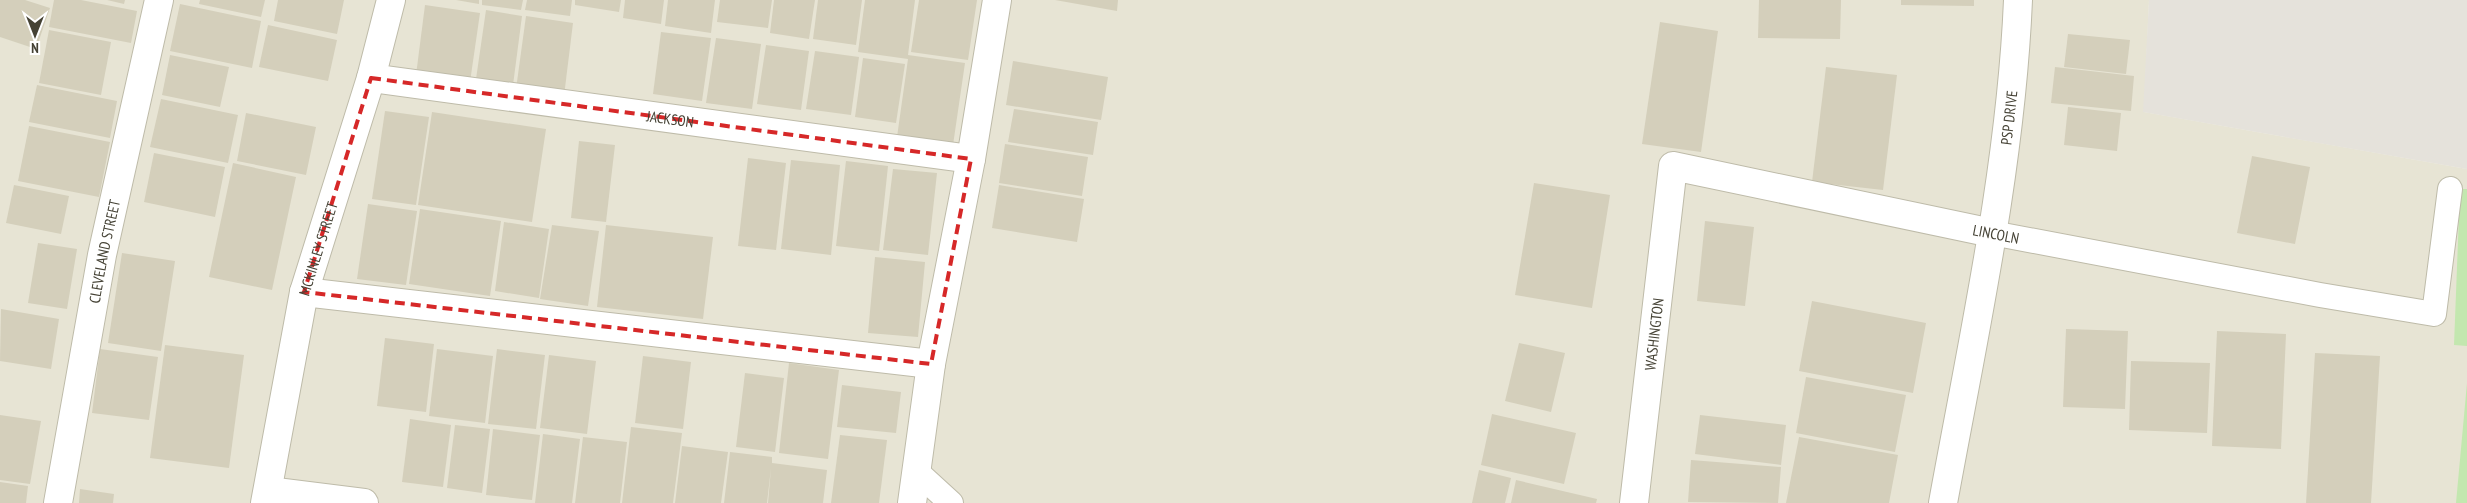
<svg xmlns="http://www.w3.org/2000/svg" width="2467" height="503" viewBox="0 0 2467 503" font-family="'PT Sans Narrow',sans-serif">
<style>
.residential{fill:#e7e4d4}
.industrial{fill:#e5e2db}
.green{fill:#c3e7af}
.building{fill:#d4cfbb}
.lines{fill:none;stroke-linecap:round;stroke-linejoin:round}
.service-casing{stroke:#bebba9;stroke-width:26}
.minor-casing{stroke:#bebba9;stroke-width:30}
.service{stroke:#fff;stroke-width:24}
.minor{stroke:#fff;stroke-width:28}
.marked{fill:none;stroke:#d62828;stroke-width:4;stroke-dasharray:10 6;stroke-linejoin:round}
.labels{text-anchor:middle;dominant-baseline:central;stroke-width:5;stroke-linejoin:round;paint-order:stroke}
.street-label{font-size:15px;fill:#454235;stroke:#fff}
</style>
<rect width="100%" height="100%" fill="#f3f1e6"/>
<path class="residential" d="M0 0H2149L2144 112 2467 169V503H0Z"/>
<path class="industrial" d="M2149 0H2467V169L2143 112Z"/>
<g class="green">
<path d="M2460 189H2467V346L2454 345Z"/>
<path d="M2467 383V503H2456Z"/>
</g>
<g class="building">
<path d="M0 0H25L50 8 36 49 0 37Z"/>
<path d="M54 0H81L137 11 131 43 49 27Z"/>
<path d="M107 0H125L124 4Z"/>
<path d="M200 0H265L261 17 199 4Z"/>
<path d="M278 0H344L337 34 274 21Z"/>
<path d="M456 0H479V4Z"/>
<path d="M482 0H523L521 10 482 5Z"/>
<path d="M527 0H572L570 16 525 10Z"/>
<path d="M575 0H621L619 12 575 5Z"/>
<path d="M625 0H664L661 24 623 18Z"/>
<path d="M668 0H715L711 33 665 26Z"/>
<path d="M720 0H772L768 28 717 22Z"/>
<path d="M774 0H815L809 39 770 33Z"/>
<path d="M818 0H862L856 45 813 39Z"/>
<path d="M865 0H915L908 55 965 63 953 145 897 137 908 59 858 52Z"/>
<path d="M919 0H977L968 60 911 52Z"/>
<path d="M1055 0H1118L1117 11Z"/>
<path d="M1759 0H1841L1840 39 1758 38Z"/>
<path d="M1901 0H1974V6L1901 5Z"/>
<path d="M180 4 261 21 252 68 170 51Z"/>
<path d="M425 5 480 13 470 82 416 75Z"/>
<path d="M486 10 522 16 513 85 476 79Z"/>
<path d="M526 16 573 23 564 96 516 89Z"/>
<path d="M1660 22 1718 31 1701 152 1642 144Z"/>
<path d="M268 25 337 40 328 81 259 67Z"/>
<path d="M49 30 111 42 101 95 39 83Z"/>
<path d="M661 32 711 38 702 101 653 94Z"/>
<path d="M2068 34 2130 40 2126 74 2064 67Z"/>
<path d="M716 38 761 44 752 109 706 103Z"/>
<path d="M766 45 809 51 801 110 757 104Z"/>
<path d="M815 51 859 57 851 115 806 109Z"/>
<path d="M170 55 229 67 220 107 162 95Z"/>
<path d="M863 58 905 64 896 123 855 117Z"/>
<path d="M1013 61 1108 77 1101 120 1006 105Z"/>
<path d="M1826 67 1897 75 1883 190 1812 182Z"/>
<path d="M2055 67 2134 76 2131 111 2051 103Z"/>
<path d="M37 85 117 101 110 138 29 122Z"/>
<path d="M161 99 238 115 228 163 150 147Z"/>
<path d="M2068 107 2121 113 2117 151 2064 145Z"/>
<path d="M1014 109 1098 122 1093 155 1008 142Z"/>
<path d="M385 111 429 117 416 205 372 199Z"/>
<path d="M432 112 546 129 532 222 418 205Z"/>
<path d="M246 113 316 127 306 175 237 161Z"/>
<path d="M29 126 110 142 99 197 18 181Z"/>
<path d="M579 141 615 145 606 222 571 218Z"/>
<path d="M1005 144 1088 157 1082 196 999 183Z"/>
<path d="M154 153 225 167 215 217 144 202Z"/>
<path d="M2252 156 2310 167 2295 244 2237 233Z"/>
<path d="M748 158 786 163 776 250 738 246Z"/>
<path d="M791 160 840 165 831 255 781 249Z"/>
<path d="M846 161 888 166 879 251 836 246Z"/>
<path d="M233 163 296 177 272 290 209 277Z"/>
<path d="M893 169 937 173 928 255 883 250Z"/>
<path d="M1534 183 1610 195 1592 308 1515 295Z"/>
<path d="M14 185 69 196 61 234 6 223Z"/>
<path d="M999 185 1084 199 1077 242 992 228Z"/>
<path d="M368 204 417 211 406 285 357 279Z"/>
<path d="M420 209 501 221 490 296 409 284Z"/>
<path d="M1705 221 1754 227 1745 306 1697 301Z"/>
<path d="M504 222 549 229 539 298 495 291Z"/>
<path d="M552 225 599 231 588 306 540 299Z"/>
<path d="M606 225 713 237 703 319 597 307Z"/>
<path d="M38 243 77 249 67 309 28 303Z"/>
<path d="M122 253 175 261 161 351 108 343Z"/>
<path d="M875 257 925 262 918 337 868 333Z"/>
<path d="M1812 301 1926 323 1913 393 1799 371Z"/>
<path d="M1 309 59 319 51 369 0 361Z"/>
<path d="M2066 329 2128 331 2125 409 2063 407Z"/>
<path d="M2217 331 2286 334 2281 449 2212 446Z"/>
<path d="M385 338 434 344 426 412 377 406Z"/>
<path d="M1519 343 1565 353 1551 412 1505 401Z"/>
<path d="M165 345 244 355 229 468 150 458Z"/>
<path d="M100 349 158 357 149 420 92 413Z"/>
<path d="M437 349 493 356 485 423 429 416Z"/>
<path d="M497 349 545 355 536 429 488 424Z"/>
<path d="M2315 353 2380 356 2371 503H2306Z"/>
<path d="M549 355 596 361 587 434 540 428Z"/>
<path d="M643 356 691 362 683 429 635 423Z"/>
<path d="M2131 361 2210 363 2207 433 2129 430Z"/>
<path d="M789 363 839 370 828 459 779 453Z"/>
<path d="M745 373 784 378 775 452 736 447Z"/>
<path d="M1806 377 1906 395 1895 452 1796 433Z"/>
<path d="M842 385 901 392 896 433 837 427Z"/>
<path d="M1492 414 1576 433 1564 484 1481 465Z"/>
<path d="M0 415 41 421 30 484 0 480Z"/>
<path d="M1700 415 1786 425 1781 465 1695 454Z"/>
<path d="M410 419 451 425 443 487 402 482Z"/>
<path d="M455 425 490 429 482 493 447 488Z"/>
<path d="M631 427 682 433 673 503H622Z"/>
<path d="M493 429 540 435 532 500 486 495Z"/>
<path d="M543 434 580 439 572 503H535Z"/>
<path d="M840 435 887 440 879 503H831Z"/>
<path d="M583 437 627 442 620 503H575Z"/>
<path d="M1799 437 1898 455 1889 503H1786Z"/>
<path d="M682 446 728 452 721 503H675Z"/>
<path d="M730 452 772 457V463L827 470 823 503H768L771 468 767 503H724Z"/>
<path d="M1691 460 1781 467 1778 503 1688 502Z"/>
<path d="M1479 470 1511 478 1505 503H1472Z"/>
<path d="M1516 480 1597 499 1596 503H1511Z"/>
<path d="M0 482 28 486 26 503H0Z"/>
<path d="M80 489 114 494 113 503H79Z"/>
</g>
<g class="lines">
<g class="service-casing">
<g id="service">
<path d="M1992 233 2320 295 2434 314 2450 189"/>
<path d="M916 471 951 503"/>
</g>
</g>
<g class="minor-casing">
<g id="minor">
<path id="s1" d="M371 78 971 159"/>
<path d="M304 292 931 364"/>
<path d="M268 491 364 503"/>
<path id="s2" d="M58 503 102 255 159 0"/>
<path id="s3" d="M265 503 304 292 371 78 391 0"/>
<path d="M912 503 931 364 971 159 997 0"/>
<path id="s4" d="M1634 503 1673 166 1992 233"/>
<path id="s5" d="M1943 503C1973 338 2011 167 2018 0"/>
</g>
</g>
<use href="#service" class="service"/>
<use href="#minor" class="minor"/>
</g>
<path class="marked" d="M371 78 971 159 931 364 304 292Z"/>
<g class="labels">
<g class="street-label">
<text stroke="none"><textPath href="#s5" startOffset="391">PSP DRIVE</textPath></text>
<text stroke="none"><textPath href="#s1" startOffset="302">JACKSON</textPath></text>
<text transform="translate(1996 234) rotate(11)">LINCOLN</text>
<text stroke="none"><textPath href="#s3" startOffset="260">MCKINLEY STREET</textPath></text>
<text stroke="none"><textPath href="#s2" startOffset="256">CLEVELAND STREET</textPath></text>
<text stroke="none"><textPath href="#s4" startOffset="170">WASHINGTON</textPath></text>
</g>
</g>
<g transform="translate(35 35) rotate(180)" stroke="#ffffff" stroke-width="4" paint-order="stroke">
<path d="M0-4L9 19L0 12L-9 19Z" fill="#454235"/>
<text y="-8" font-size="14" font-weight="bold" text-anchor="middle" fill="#454235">N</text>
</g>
</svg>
